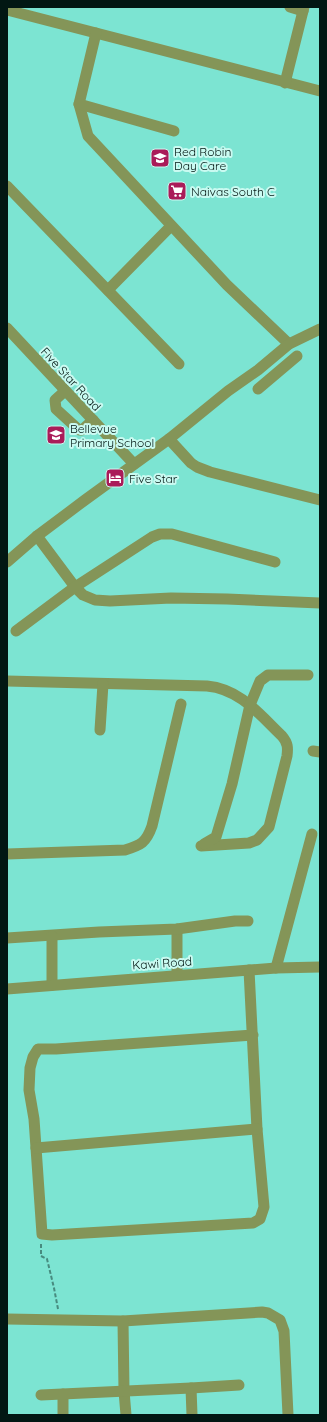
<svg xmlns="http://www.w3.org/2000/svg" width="327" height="1422" viewBox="0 0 327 1422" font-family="Quicksand,sans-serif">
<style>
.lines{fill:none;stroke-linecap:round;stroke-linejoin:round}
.path{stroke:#478b7f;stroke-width:2;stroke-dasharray:4 2;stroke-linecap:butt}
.minor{stroke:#849558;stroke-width:11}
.labels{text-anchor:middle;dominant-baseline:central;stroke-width:4;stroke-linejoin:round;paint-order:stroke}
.poi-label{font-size:12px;fill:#021713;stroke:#cafaf1;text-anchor:start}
.street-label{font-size:12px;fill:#021713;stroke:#cafaf1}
</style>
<rect width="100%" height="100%" fill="#7ce4d2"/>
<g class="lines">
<path class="path" d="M41 1244V1256L47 1259 54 1288 58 1309"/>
<g class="minor">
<path d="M290 7 303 11"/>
<path d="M7 10 320 91"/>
<path d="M96 33 79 104 88 136 227 285 289 344"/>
<path d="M285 83 304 7"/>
<path d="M79 104 174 131"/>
<path d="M7 186 179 364"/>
<path d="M108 290 171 226"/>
<path d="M7 328 134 464"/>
<path d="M258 389 297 356"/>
<path d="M65 391 55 400 56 409 79 430H82L93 420"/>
<path d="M169 439 191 463 197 467 210 472 320 500"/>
<path d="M37 536 75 587 83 595 95 600 110 601 171 598 227 599 320 603"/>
<path d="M7 562 37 536 85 500 169 439 228 391 258 370 289 344 320 329"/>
<path d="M16 631 75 587 152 537 160 534H172L275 562"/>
<path d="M7 681 207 686C240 689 259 714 282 736 288 743 288 748 287 756L269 827 257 840 249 843 201 846"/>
<path d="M100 730 103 684"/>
<path d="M313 751 320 752"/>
<path d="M204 844 216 837 232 784 250 705 260 681 268 675H308"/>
<path d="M7 854 125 850C141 845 146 843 152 826L181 704"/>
<path d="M177 929V975"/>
<path d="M7 938 99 932 177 929 235 921H248"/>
<path d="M276 968 312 834"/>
<path d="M249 970 257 1129 264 1207 260 1219 253 1223 52 1235 42 1234 34 1119 29 1090 30 1068 33 1057 38 1049H56L253 1035"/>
<path d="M52 985V936"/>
<path d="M7 989 276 968 320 967"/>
<path d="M36 1148 257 1129"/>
<path d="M7 1319 123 1321 262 1312 268 1313 280 1320 284 1331 288 1415"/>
<path d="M123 1321 124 1391 126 1415"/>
<path d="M191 1388 192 1415"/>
<path d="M63 1394V1415"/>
<path d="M41 1395 191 1388 239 1385"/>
</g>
</g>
<defs>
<g id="school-square" transform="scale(1)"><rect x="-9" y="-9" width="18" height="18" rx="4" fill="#aa1b59" stroke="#cafaf1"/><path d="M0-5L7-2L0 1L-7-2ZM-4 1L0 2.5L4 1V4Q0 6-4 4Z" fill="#fff"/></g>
<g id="supermarket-square" transform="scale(1)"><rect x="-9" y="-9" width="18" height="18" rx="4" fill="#aa1b59" stroke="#cafaf1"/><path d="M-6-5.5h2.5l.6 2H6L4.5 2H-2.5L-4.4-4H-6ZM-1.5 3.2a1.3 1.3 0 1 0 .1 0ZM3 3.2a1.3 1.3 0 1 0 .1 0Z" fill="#fff"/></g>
<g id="hotel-square" transform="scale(1)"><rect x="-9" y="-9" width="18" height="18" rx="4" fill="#aa1b59" stroke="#cafaf1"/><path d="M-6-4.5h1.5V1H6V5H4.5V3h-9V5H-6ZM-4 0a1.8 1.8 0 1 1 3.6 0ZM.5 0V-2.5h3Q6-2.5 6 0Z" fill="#fff"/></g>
</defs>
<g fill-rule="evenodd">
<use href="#school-square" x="160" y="158"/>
<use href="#supermarket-square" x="177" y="191"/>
<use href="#school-square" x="56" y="435"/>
<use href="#hotel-square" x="115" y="478"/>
</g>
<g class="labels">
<g class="poi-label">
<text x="174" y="151">Red Robin<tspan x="174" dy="14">Day Care</tspan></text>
<text x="191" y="191">Naivas South C</text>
<text x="70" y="428">Bellevue<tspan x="70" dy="14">Primary School</tspan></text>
<text x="129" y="478">Five Star</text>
</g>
<g class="street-label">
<text transform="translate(71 379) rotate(47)">Five Star Road</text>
<text transform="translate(162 963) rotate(-4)">Kawi Road</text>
</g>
</g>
<rect width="327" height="1422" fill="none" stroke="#021713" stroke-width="16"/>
</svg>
